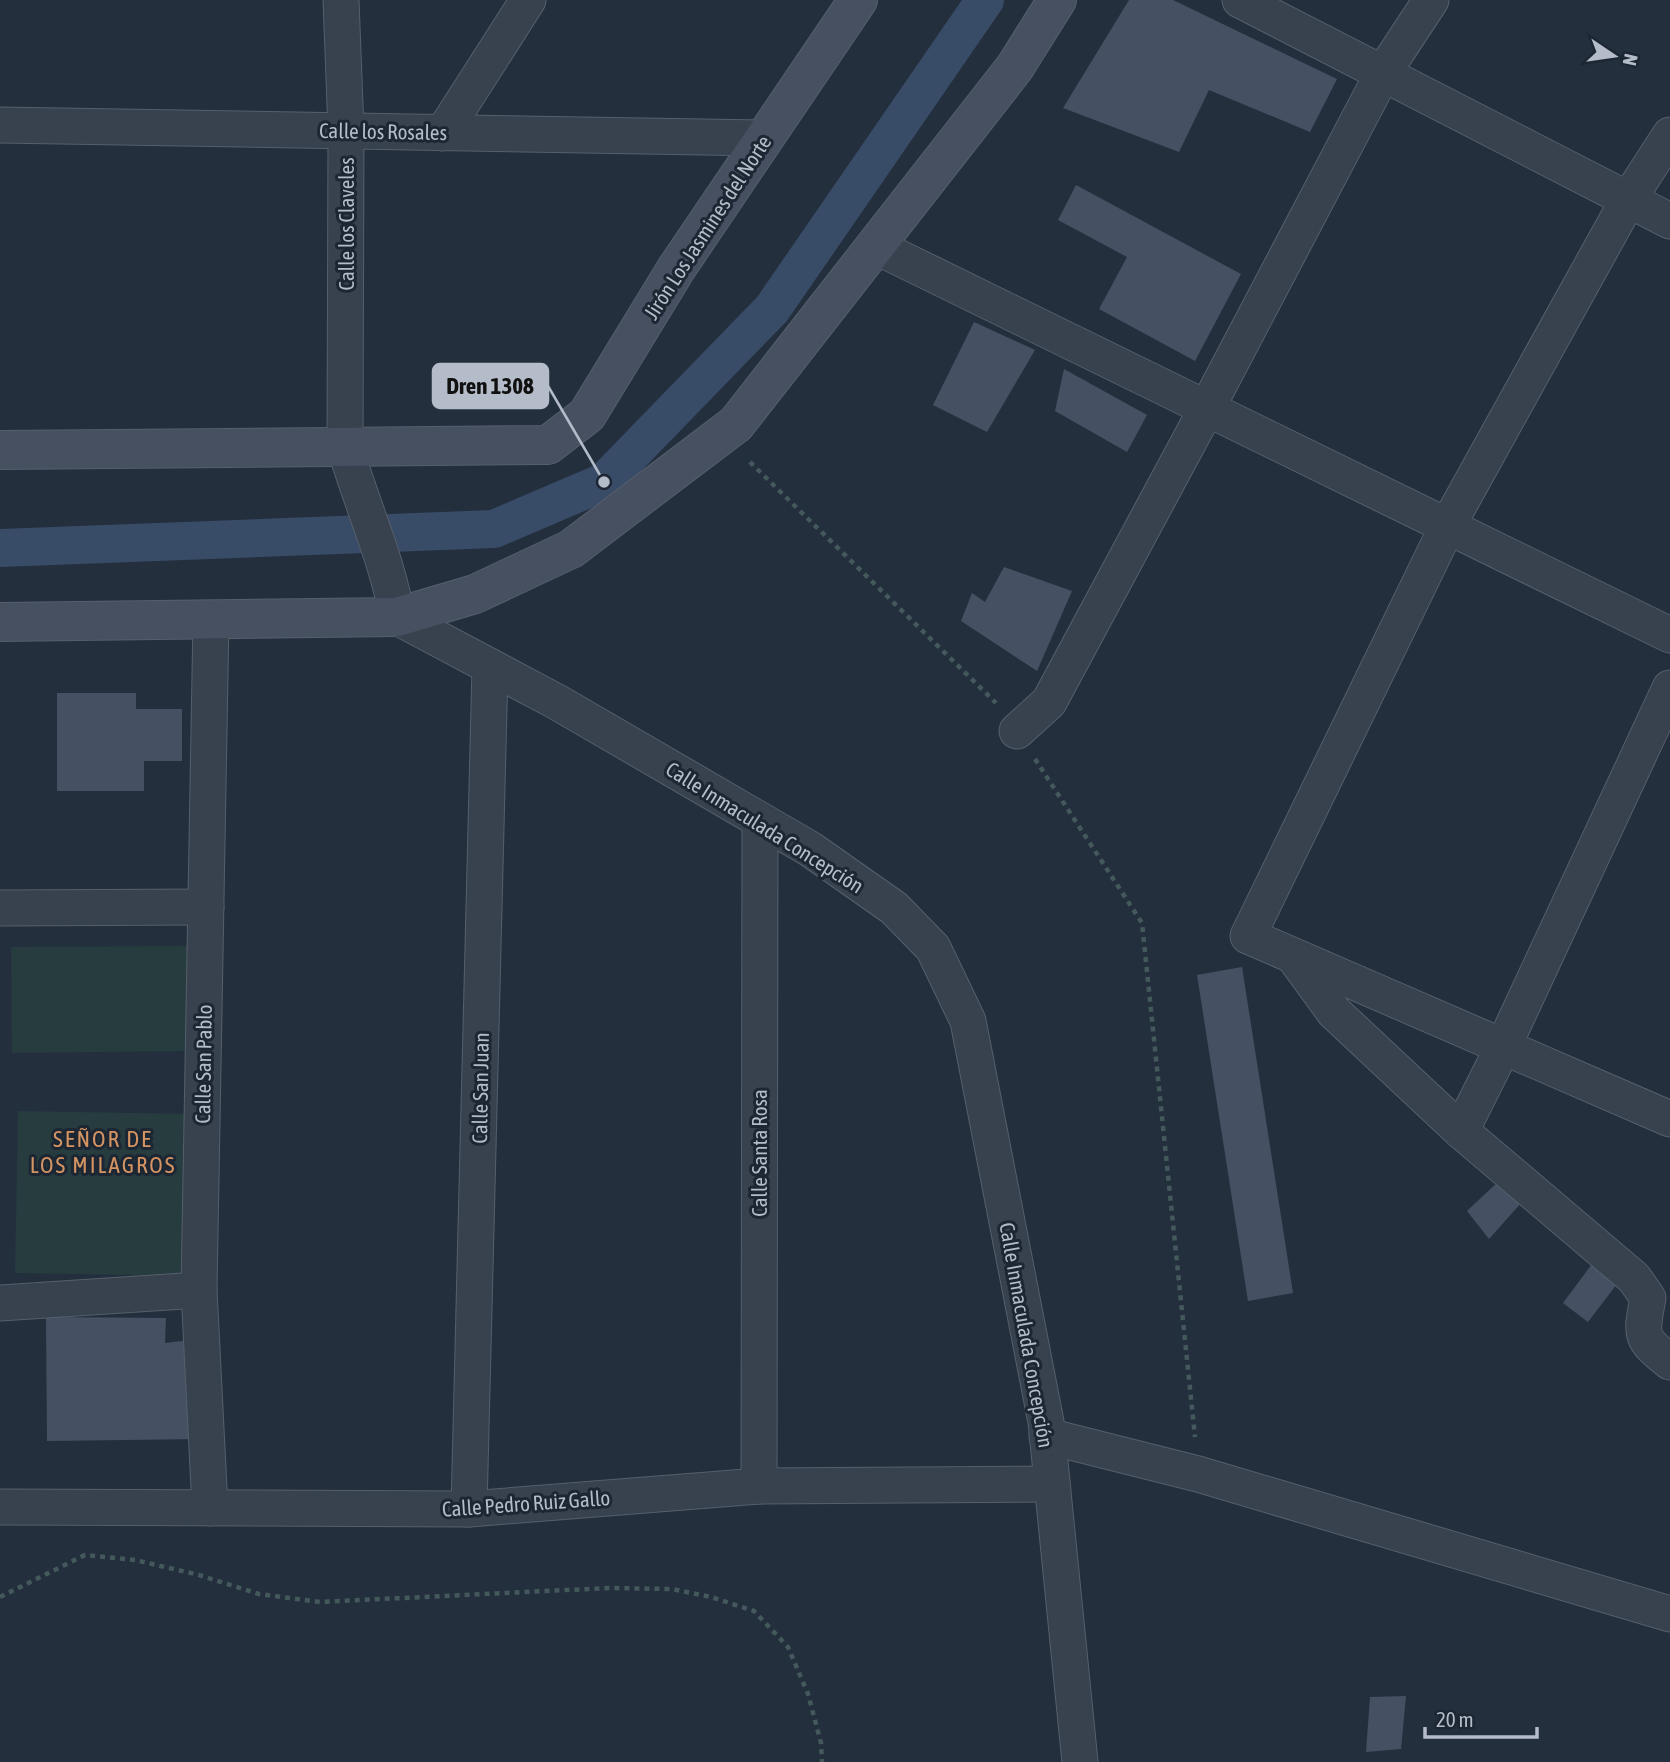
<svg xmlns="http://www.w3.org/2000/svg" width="1670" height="1762" viewBox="0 0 1670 1762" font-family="'Asap Condensed',sans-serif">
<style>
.green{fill:#263c3f}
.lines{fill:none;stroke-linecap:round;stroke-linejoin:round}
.canal{stroke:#394c67;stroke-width:38}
.building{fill:#455162}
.street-casing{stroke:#565f6c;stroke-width:37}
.secondary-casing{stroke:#565f6c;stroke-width:40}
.path{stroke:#44595c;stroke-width:4.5;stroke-dasharray:5 5;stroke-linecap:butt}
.street{stroke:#38414e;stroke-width:35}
.secondary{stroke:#465061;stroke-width:38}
.labels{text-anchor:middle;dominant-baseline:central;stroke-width:6;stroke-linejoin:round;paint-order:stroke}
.street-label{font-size:21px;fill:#b4bcc9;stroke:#1d2633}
.neighbourhood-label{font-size:23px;letter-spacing:2px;fill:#d59563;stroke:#1d2633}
.leader{fill:none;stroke:#b4bcc9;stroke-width:2.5}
.callout-dot{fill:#b4bcc9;stroke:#1d2633;stroke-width:2.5}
.callout{fill:#b4bcc9;stroke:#b4bcc9;stroke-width:2.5}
.callout-label{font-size:23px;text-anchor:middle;font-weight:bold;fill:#111}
</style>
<rect width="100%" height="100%" fill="#242f3e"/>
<g class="green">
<path d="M189 946 190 1051 12 1053 11 947Z"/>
<path d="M18 1111 192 1114 189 1276 15 1273Z"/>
</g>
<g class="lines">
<path class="canal" d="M0 548 494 529 604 482 772 309 985 0"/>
</g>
<g class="building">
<path d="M1129 0H1173L1337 79 1310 132 1209 90 1179 152 1063 108Z"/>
<path d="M1076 185 1241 274 1195 361 1099 309 1127 257 1058 220Z"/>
<path d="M974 322 1035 350 987 432 933 405Z"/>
<path d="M1064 369 1147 415 1127 452 1055 411Z"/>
<path d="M1004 567 1072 591 1037 671 961 621 972 593 985 602Z"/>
<path d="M57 693H136V709H182V761H144V791H57Z"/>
<path d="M1242 967 1293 1293 1248 1301 1197 975Z"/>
<path d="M1501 1179 1522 1202 1489 1239 1467 1211Z"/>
<path d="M1592 1264 1617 1284 1588 1322 1563 1303Z"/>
<path d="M46 1317 166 1318 165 1343 199 1339 202 1439 47 1441Z"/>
<path d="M1406 1696 1401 1749 1366 1752 1370 1697Z"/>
</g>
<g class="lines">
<g class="street-casing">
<g id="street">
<path d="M341 0 346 131 345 447C361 503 388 561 397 617L557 702 810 849 894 908 933 948 968 1021 1046 1422 1080 1762"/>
<path d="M1240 0 1670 221"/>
<path d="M0 125 765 138"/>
<path d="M443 133 528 0"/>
<path d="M1670 135 1628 200 1448 525 1248 936 1670 1119"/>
<path d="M875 246 1670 635"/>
<path d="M1017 731 1049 702 1207 408 1383 73 1431 0"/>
<path d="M0 908 206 907"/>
<path d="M1294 957 1334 1012 1461 1131 1634 1278 1648 1298C1641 1335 1639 1338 1670 1362"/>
<path d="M1461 1131 1503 1047 1670 688"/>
<path d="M0 1303 199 1290"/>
<path d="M1047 1436 1198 1474 1670 1614"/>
<path d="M759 1486 760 820"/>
<path d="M0 1507 469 1509 759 1486 1052 1484"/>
<path d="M210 1508 199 1290 211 619"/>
<path d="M469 1509 490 667"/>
</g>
</g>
<g class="secondary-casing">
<g id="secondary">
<path d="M0 450 548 445 587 415 676 269 858 0"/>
<path d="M0 622 397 617 475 594 571 549 736 424 1015 67 1057 0"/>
</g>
</g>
<g class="path">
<path d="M750 462 996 703"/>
<path d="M1035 759 1142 923 1195 1437"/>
<path d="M0 1597 85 1555 135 1560 199 1575 259 1594 320 1602 608 1588 672 1589 711 1597 754 1611 788 1647 808 1694 821 1743 822 1762"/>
</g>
<use href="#street" class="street"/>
<use href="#secondary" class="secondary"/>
</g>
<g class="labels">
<g class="street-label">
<text transform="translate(383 131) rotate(1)">Calle los Rosales</text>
<text transform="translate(346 224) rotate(-90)">Calle los Claveles</text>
<text transform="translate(707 227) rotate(-57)">Jirón Los Jasmines del Norte</text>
<text transform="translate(765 827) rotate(32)">Calle Inmaculada Concepción</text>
<text transform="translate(203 1064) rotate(-89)">Calle San Pablo</text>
<text transform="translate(480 1088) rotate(-89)">Calle San Juan</text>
<text transform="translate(759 1153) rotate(-90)">Calle Santa Rosa</text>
<text transform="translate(1027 1335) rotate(80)">Calle Inmaculada Concepción</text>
<text transform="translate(526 1503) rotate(-4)">Calle Pedro Ruiz Gallo</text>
</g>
<g class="neighbourhood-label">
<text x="103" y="1139">SEÑOR DE<tspan x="103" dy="26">LOS MILAGROS</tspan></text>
</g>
</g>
<path class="leader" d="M604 482L548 386"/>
<circle class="callout-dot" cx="604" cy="482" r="7"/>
<rect class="callout" x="433" y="364" width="115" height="44" rx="7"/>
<g class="callout-label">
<text x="490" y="394">Dren 1308</text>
</g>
<g transform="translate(1614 56) rotate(103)" stroke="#1d2633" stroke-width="5" paint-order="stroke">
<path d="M0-5L12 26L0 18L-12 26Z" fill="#b4bcc9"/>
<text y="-10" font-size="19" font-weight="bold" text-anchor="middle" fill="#b4bcc9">N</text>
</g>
<path d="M1425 1727v10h112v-10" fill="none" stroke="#b4bcc9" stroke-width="3.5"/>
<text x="1436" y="1727" font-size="21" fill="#b4bcc9" stroke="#1d2633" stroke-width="5" paint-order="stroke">20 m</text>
</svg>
